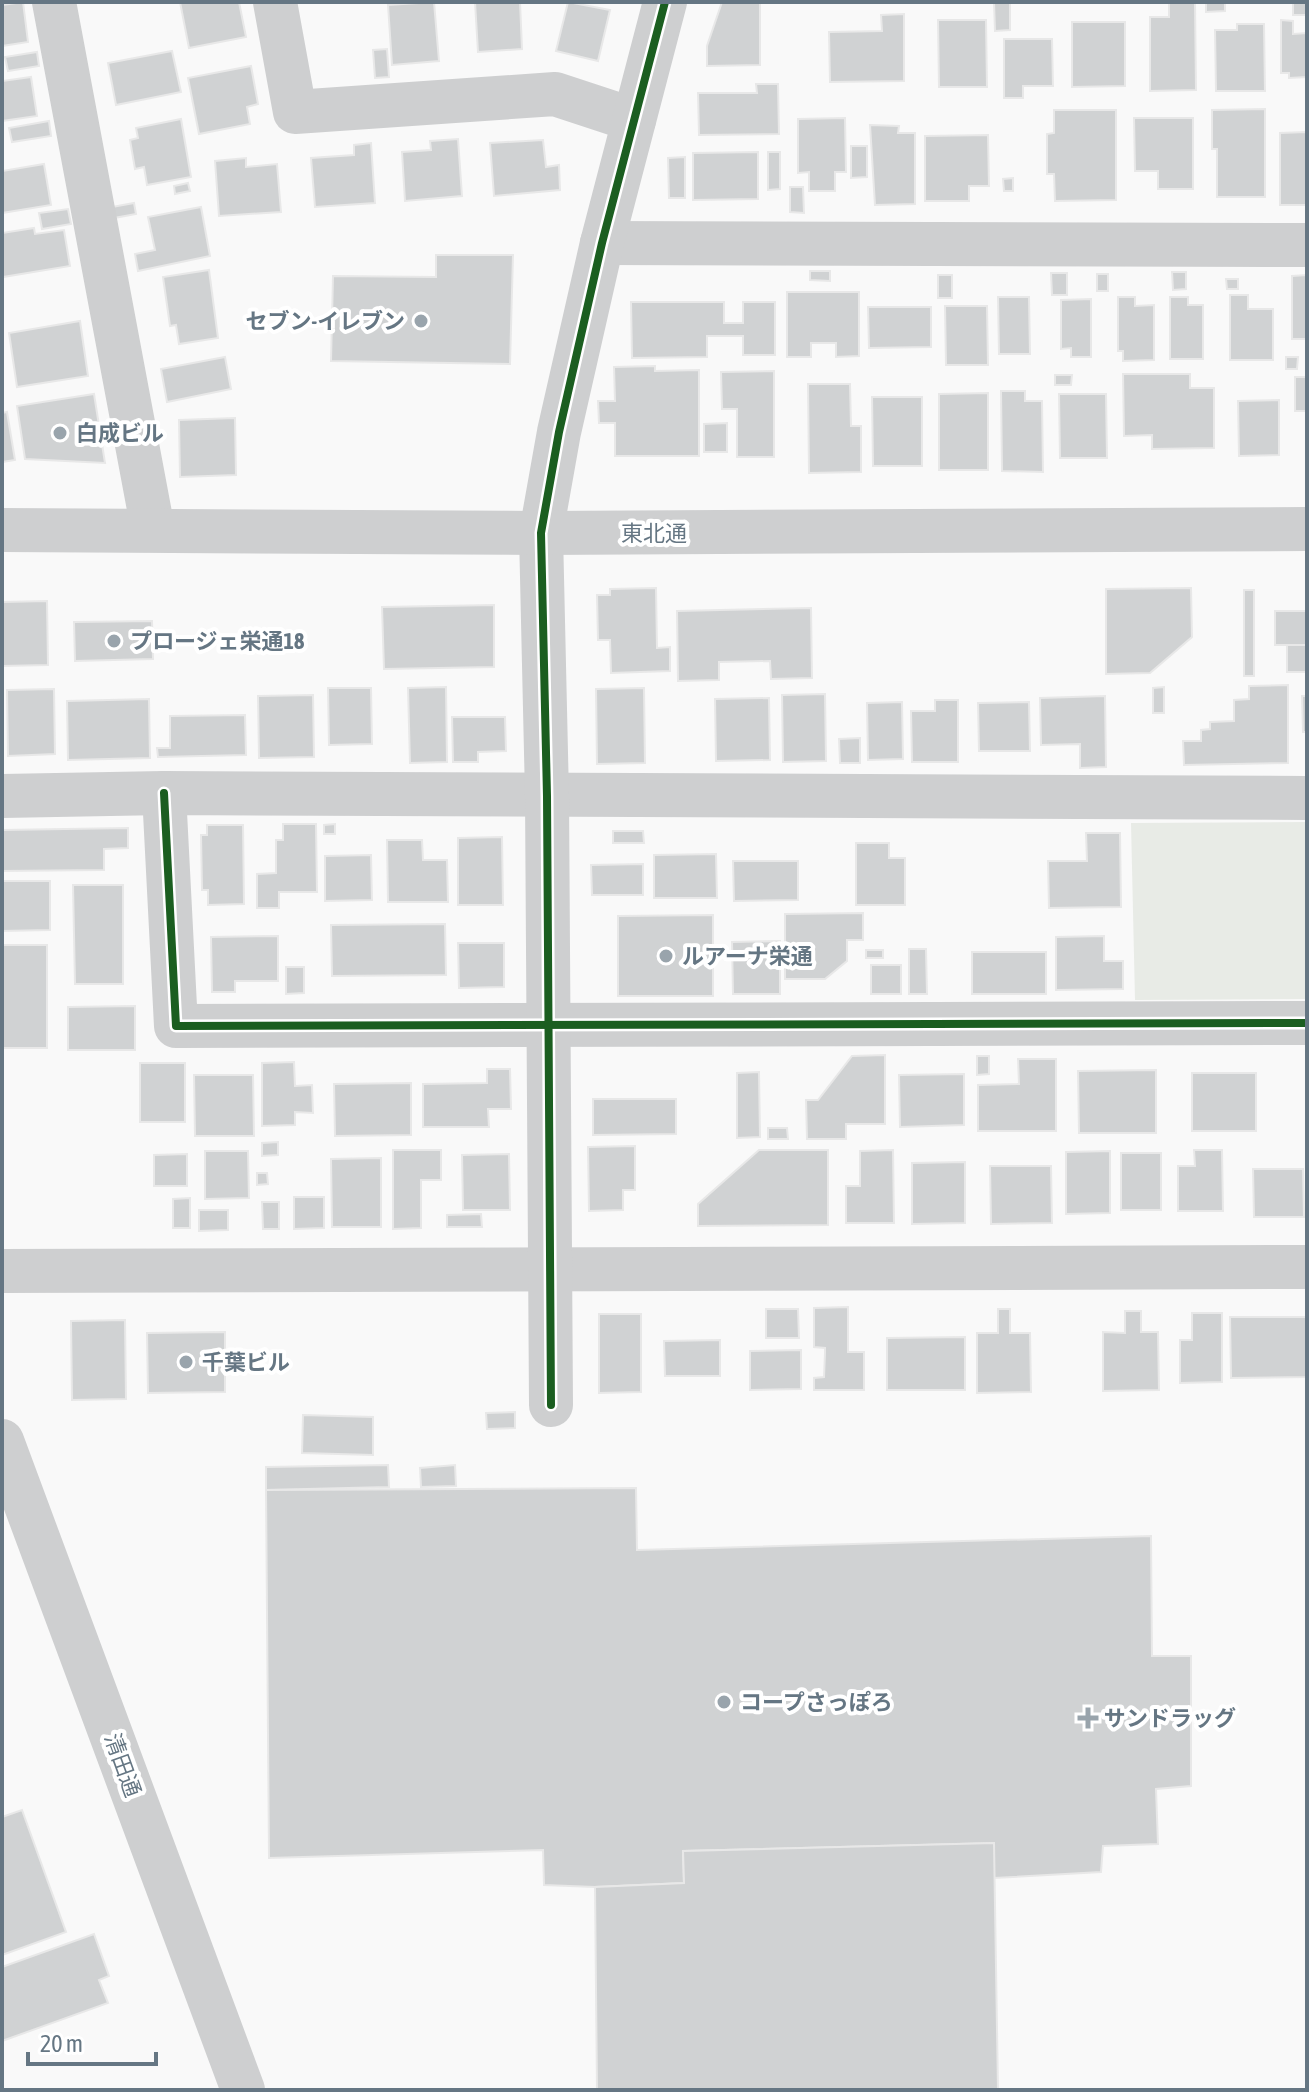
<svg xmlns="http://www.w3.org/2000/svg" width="1309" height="2092" viewBox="0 0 1309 2092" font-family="'Asap Condensed','Noto Sans JP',sans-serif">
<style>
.green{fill:#e8ebe6}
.building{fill:#d0d2d3;stroke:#e8e8e8;stroke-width:2}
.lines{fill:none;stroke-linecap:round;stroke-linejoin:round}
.minor{stroke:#cecfd0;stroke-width:44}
.tertiary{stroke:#cecfd0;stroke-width:44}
.cycleway-casing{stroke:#fff;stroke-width:13}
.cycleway{stroke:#1b5e20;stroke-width:8}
.poi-dot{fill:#99a4ac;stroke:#fff;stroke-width:3}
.labels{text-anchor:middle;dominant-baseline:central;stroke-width:8;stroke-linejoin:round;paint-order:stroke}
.poi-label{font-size:22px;font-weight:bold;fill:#657683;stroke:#fff;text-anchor:start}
.street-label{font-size:22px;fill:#657683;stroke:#fff}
</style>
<rect width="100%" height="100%" fill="#f9f9f9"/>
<path class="green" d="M1307 822V999L1135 1000 1131 823Z"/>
<g class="building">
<path d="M23 2 28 42 2 46V5Z"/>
<path d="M180 2H239L246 37 189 48Z"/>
<path d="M434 2 439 61 392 65 388 5Z"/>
<path d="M475 2H520L522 49 478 52Z"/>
<path d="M568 2 610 10 598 61 556 51Z"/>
<path d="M722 2H760V65L707 66V46Z"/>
<path d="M994 2H1010V30L995 31Z"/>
<path d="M1169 2H1195L1196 90 1150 91V17H1169Z"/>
<path d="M1206 2H1225V11L1206 12Z"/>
<rect x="1293" y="2" width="14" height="13"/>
<path d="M904 14V81L830 82 829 32 882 31 881 15Z"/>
<path d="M938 20H986L987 87H939Z"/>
<path d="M1281 20 1293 21V34L1307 33V77L1289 78V73H1281Z"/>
<path d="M1072 22H1125V86L1072 87Z"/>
<path d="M1237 24H1264L1265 91H1216L1215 30H1237Z"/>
<path d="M1004 39H1052L1053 86H1023V98H1004Z"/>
<path d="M387 49 389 77 375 78 373 50Z"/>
<path d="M172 51 181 92 116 105 108 63Z"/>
<path d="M37 52 39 66 8 71 5 57Z"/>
<path d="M251 66 258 104 247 107 250 124 199 134 188 78Z"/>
<path d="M31 77 37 116 2 121V81Z"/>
<path d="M756 84H778L779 134 699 135 698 93H757Z"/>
<path d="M1265 109V197H1217V149H1212V110Z"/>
<path d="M1054 110H1116V200L1055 201 1054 174H1047V134L1054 133Z"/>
<path d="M845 118 846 172H835V191H809V172L798 173V119Z"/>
<path d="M1134 118H1193V189H1158V171H1135Z"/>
<path d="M181 119 191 177 147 185 144 167 135 169 130 140 138 138 136 128Z"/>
<path d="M49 121 51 136 12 142 9 128Z"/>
<path d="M870 125 899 126 898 133H915V204L875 205Z"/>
<path d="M1306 132 1307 205H1280V133Z"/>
<path d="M988 135 989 186H969V201H925V136Z"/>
<path d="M458 139 462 196 405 201 402 152 431 150 430 141Z"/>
<path d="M543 140 546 167 559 165 560 190 494 196 490 143Z"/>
<path d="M371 143 375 203 315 207 311 158 354 155V145Z"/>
<path d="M851 146H867V177L851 178Z"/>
<path d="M758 152V199L693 200V153Z"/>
<path d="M768 152H780V189L768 190Z"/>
<path d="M685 157V198H669L668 158Z"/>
<path d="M246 158V167L277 164 281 212 219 216 215 161Z"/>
<path d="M44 164 51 205 2 213V171Z"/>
<path d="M1013 178V191H1004L1003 179Z"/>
<path d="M188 183 190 191 175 194 174 186Z"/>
<path d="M790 187H803L804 213 790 212Z"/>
<path d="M134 203 136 214 114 218 112 207Z"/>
<path d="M201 207 210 256 138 271 135 254 155 250 148 217Z"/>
<path d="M68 209 71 224 42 229 39 213Z"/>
<path d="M34 228 35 234 64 230 70 266 3 277 2 233Z"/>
<path d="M436 255H513L510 364 331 361 333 276 436 277Z"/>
<path d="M209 270 218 338 179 344 176 325 170 326 163 277Z"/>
<path d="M810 271H830V281L810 280Z"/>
<path d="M1172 272H1186V289L1173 290Z"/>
<path d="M1051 273H1067V295H1052Z"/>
<rect x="1097" y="274" width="11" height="17"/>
<rect x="938" y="275" width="14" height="23"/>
<path d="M1307 275V339H1292V276Z"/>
<path d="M1226 279H1238V289H1227Z"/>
<path d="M787 292H859V356L836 357V343H811V357H787Z"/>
<path d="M1230 295H1248V309H1273V360H1230Z"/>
<path d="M998 297H1029L1030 354H999Z"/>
<path d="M1118 297H1135V306L1154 305V360L1123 361V351H1118Z"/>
<path d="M1170 297H1188V305H1203V359H1170Z"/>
<path d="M1091 299V357H1071V348L1061 349V300Z"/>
<path d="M631 302H724V323H743V302H775V355H743V336H707V357L632 358Z"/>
<path d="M945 306H987L988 365H946Z"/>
<path d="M868 307H931V347L869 348Z"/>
<path d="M80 321 88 376 17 387 9 333Z"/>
<path d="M225 357 231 389 167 402 161 369Z"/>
<path d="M1286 357H1298L1297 369H1286Z"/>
<path d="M655 366V371L699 370V456H615V423H599L598 401H615L614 367Z"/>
<path d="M774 371V457H737V409H722L721 372Z"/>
<path d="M1123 374H1190V388H1214V448L1152 449V435L1124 436Z"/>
<path d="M1055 375H1072L1071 385H1055Z"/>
<rect x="1295" y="377" width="12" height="34"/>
<path d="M808 384H850L851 426H861V472L809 473Z"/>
<path d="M1001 391H1025V401H1042L1043 472 1002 471Z"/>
<path d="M988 393V470H939V394Z"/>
<path d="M94 394 105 463 25 459 17 406Z"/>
<path d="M1059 394H1106L1107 458H1060Z"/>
<path d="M872 397H922V466H873Z"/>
<path d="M1279 400V455L1239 456 1238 401Z"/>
<path d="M7 412 15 460 2 462V413Z"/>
<path d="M235 418 236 475 180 477 179 420Z"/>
<path d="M727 423V452H704V424Z"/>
<path d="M656 588 657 648 670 647V671L611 673 610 640H598L597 595H610V589Z"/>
<path d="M1191 588 1192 637 1150 673 1106 674V589Z"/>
<rect x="1244" y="590" width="10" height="86"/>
<path d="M47 601 48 665 2 666V602Z"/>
<path d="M494 605V667L384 669 382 607Z"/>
<path d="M811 608 812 678 771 679 770 661 719 662V680L678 681 677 611Z"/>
<rect x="1275" y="611" width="32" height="34"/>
<path d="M152 621 153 659 75 661 74 622Z"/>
<rect x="1287" y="645" width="20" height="27"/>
<path d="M1288 685V763L1184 765 1183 741H1201V730L1210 729V722L1234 721V700L1249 699V686Z"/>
<path d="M446 687 447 762 410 763 408 688Z"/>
<path d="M1164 687V713H1153V688Z"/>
<path d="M328 688H371L372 744 329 745Z"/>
<path d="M644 688 645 763 597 764 596 689Z"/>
<path d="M54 689 55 754 8 756 7 690Z"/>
<path d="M825 694 826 761 783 762 782 695Z"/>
<path d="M313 695 314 757 259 758 258 696Z"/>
<path d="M1105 696 1106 767 1080 768V744L1041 745 1040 698Z"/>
<path d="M1302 696H1307V732H1303Z"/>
<path d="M769 698 770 760 716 761 715 699Z"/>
<path d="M149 699 150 758 68 760 67 701Z"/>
<path d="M935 700H958V762H912L911 711H935Z"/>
<path d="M902 702 903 759 868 760 867 703Z"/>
<path d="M1029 702 1030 751H979L978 703Z"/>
<path d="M245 715 246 755 158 757 157 748H170V716Z"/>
<path d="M452 717H505L506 751 478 752V762H453Z"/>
<path d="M860 738V763H840L839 739Z"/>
<path d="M283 824H316L317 892H279V908H257V874L276 873V840H283Z"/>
<path d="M335 824V834H324V825Z"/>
<path d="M207 825H243L244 904 208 905V890H202L201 835H207Z"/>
<path d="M128 828V848L104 849V870L2 871V830Z"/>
<path d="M613 831H643L644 843H613Z"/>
<path d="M1086 833H1120L1121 907 1049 908 1048 861H1087Z"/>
<path d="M502 837 503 905H458V838Z"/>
<path d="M387 840H422L423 860H447L448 902H388Z"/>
<path d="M856 843H889V858H905V905H856Z"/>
<path d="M716 854 717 898H654V855Z"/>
<path d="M371 855 372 900 325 901V856Z"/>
<path d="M733 861H798V900L734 901Z"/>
<path d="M643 864V895H592L591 865Z"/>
<path d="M2 881H50V930L2 931Z"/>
<path d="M73 885H123V984H75Z"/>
<path d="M863 913V940H847V961L825 979H785V914Z"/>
<path d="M713 915V996H618V916Z"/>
<path d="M445 924 446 975 332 976 331 925Z"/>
<path d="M278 936V981H235V992H212L211 937Z"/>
<path d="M1104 936V961H1123V989L1056 990V937Z"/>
<path d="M780 941V994H733L732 942Z"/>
<path d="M458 943H504V987L459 988Z"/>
<rect x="2" y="945" width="45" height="103"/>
<path d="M909 949H926L927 994H909Z"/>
<rect x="866" y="950" width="17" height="8"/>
<rect x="972" y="952" width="74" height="42"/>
<rect x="871" y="965" width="30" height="29"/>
<path d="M286 967H304V993L286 994Z"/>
<path d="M135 1006V1050H68V1007Z"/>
<path d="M885 1055V1124H846V1139H807L806 1100H818L852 1056Z"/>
<path d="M977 1056H989V1074L977 1075Z"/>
<path d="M1018 1059H1056V1131H978V1085L1019 1084Z"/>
<path d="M294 1062 295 1086 312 1085 313 1113 295 1112V1125L262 1126V1063Z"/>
<rect x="140" y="1063" width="45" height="59"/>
<path d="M487 1069H510L511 1109H488L489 1127H423V1084L487 1083Z"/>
<path d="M1156 1070V1133H1079L1078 1071Z"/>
<path d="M759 1072 760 1137 737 1138V1073Z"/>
<rect x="1192" y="1073" width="64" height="58"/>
<path d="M964 1074V1125L900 1127 899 1075Z"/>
<path d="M194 1075H253L254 1136H195Z"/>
<path d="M411 1083V1135L335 1136 334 1084Z"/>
<path d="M593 1099H676V1134L593 1135Z"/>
<path d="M768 1128H787L788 1139H768Z"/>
<path d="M278 1142V1155L262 1156V1143Z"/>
<path d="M635 1146V1190H623V1210L589 1211 588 1147Z"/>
<path d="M393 1150H441V1180H421V1228L393 1229Z"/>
<path d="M759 1150H828V1225L698 1226V1204Z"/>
<path d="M893 1150 894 1223H846V1186H860V1151Z"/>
<path d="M1194 1150H1222L1223 1211H1178V1166H1195Z"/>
<path d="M205 1151H248L249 1198 205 1199Z"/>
<path d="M1110 1151V1213L1066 1214V1152Z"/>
<rect x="1121" y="1153" width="40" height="57"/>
<path d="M187 1154V1186H154V1155Z"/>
<path d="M509 1154 510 1210H463L462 1155Z"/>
<path d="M381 1158V1227H332L331 1159Z"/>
<path d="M965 1162V1223L912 1224V1163Z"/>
<path d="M990 1166H1051L1052 1223 991 1224Z"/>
<path d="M1253 1169H1303L1304 1217H1254Z"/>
<path d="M257 1173H267L268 1184 257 1185Z"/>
<path d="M294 1197H324V1228L294 1229Z"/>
<path d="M190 1198V1228H173V1199Z"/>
<path d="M262 1202H279V1229H263Z"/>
<path d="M199 1210H228V1230L199 1231Z"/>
<path d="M481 1214 482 1227H447V1215Z"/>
<path d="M848 1307V1352H864V1390H814V1378L824 1377 825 1353V1348L814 1347V1308Z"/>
<path d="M766 1309H798L799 1338H766Z"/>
<path d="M998 1309H1010V1333H1030L1031 1392 977 1393V1333H998Z"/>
<path d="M1125 1311H1141V1332H1158L1159 1390 1103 1391V1332L1125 1333Z"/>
<path d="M1192 1313H1222V1382L1180 1383V1340H1192Z"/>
<path d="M599 1314H641V1392L599 1393Z"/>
<path d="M1230 1317H1307V1377L1231 1378Z"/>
<path d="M125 1320 126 1399 72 1400 71 1321Z"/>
<path d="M225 1332V1392L148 1393 147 1333Z"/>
<path d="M965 1337V1390H887V1338Z"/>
<path d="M720 1340V1376H665L664 1341Z"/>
<path d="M801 1350V1389L750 1390V1351Z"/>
<path d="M515 1412V1428L487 1429 486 1413Z"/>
<path d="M303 1415 373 1417V1455L302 1453Z"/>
<path d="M388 1465 389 1487 266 1490V1467Z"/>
<path d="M455 1465 456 1486 421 1487 420 1468Z"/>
<path d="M636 1488 637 1550 1151 1536 1152 1656H1191V1786L1156 1789 1158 1844 1103 1846 1101 1872 994 1878V1843L683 1851 684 1883 595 1887 544 1885 543 1850 269 1858 266 1490Z"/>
<path d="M22 1810 66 1932 2 1955V1817Z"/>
<path d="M994 1843 998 2090H597L595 1887 684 1883 683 1851Z"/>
<path d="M94 1934 109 1976 99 1980 108 2003 2 2041V1967Z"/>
</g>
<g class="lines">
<g class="minor">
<path d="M54 2 153 530"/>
<path d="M275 2 295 112 555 94 634 120"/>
<path d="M602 243 1307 245"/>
<path d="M164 793 176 1026 1307 1023"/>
<path d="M2 796 164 793 1307 798"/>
<path d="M2 1271 1307 1267"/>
<path d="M551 1405 547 796 541 533 559 432 602 243 665 2"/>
</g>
<g class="tertiary">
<path d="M2 530 541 533 1307 529"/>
<path d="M2 1441 243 2090"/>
</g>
<g class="cycleway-casing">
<g id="cycleway">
<path d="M164 793 176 1026 1307 1023"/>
<path d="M551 1405 547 796 541 533 559 432 602 243 665 2"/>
</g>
</g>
<use href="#cycleway" class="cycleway"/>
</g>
<g class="poi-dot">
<circle cx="421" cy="321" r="8"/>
<circle cx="60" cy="433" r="8"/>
<circle cx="114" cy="641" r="8"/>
<circle cx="666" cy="956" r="8"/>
<circle cx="186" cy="1362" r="8"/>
<circle cx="724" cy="1702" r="8"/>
<path d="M1084 1706h8v8h8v8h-8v8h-8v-8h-8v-8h8z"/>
</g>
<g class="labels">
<g class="poi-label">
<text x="405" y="321" text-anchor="end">セブン-イレブン</text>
<text x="76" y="433">白成ビル</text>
<text x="130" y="641">プロージェ栄通18</text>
<text x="682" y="956">ルアーナ栄通</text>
<text x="202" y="1362">千葉ビル</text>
<text x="740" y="1702">コープさっぽろ</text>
<text x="1104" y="1718">サンドラッグ</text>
</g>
<g class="street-label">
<text x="654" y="533">東北通</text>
<text transform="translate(123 1765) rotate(70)">清田通</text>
</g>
</g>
<rect width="1309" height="2092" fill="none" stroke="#657683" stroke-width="8"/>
<path d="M28 2052v12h128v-12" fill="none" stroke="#657683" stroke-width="4"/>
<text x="40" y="2052" font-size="24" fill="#657683" stroke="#ffffff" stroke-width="6" paint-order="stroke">20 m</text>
</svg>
